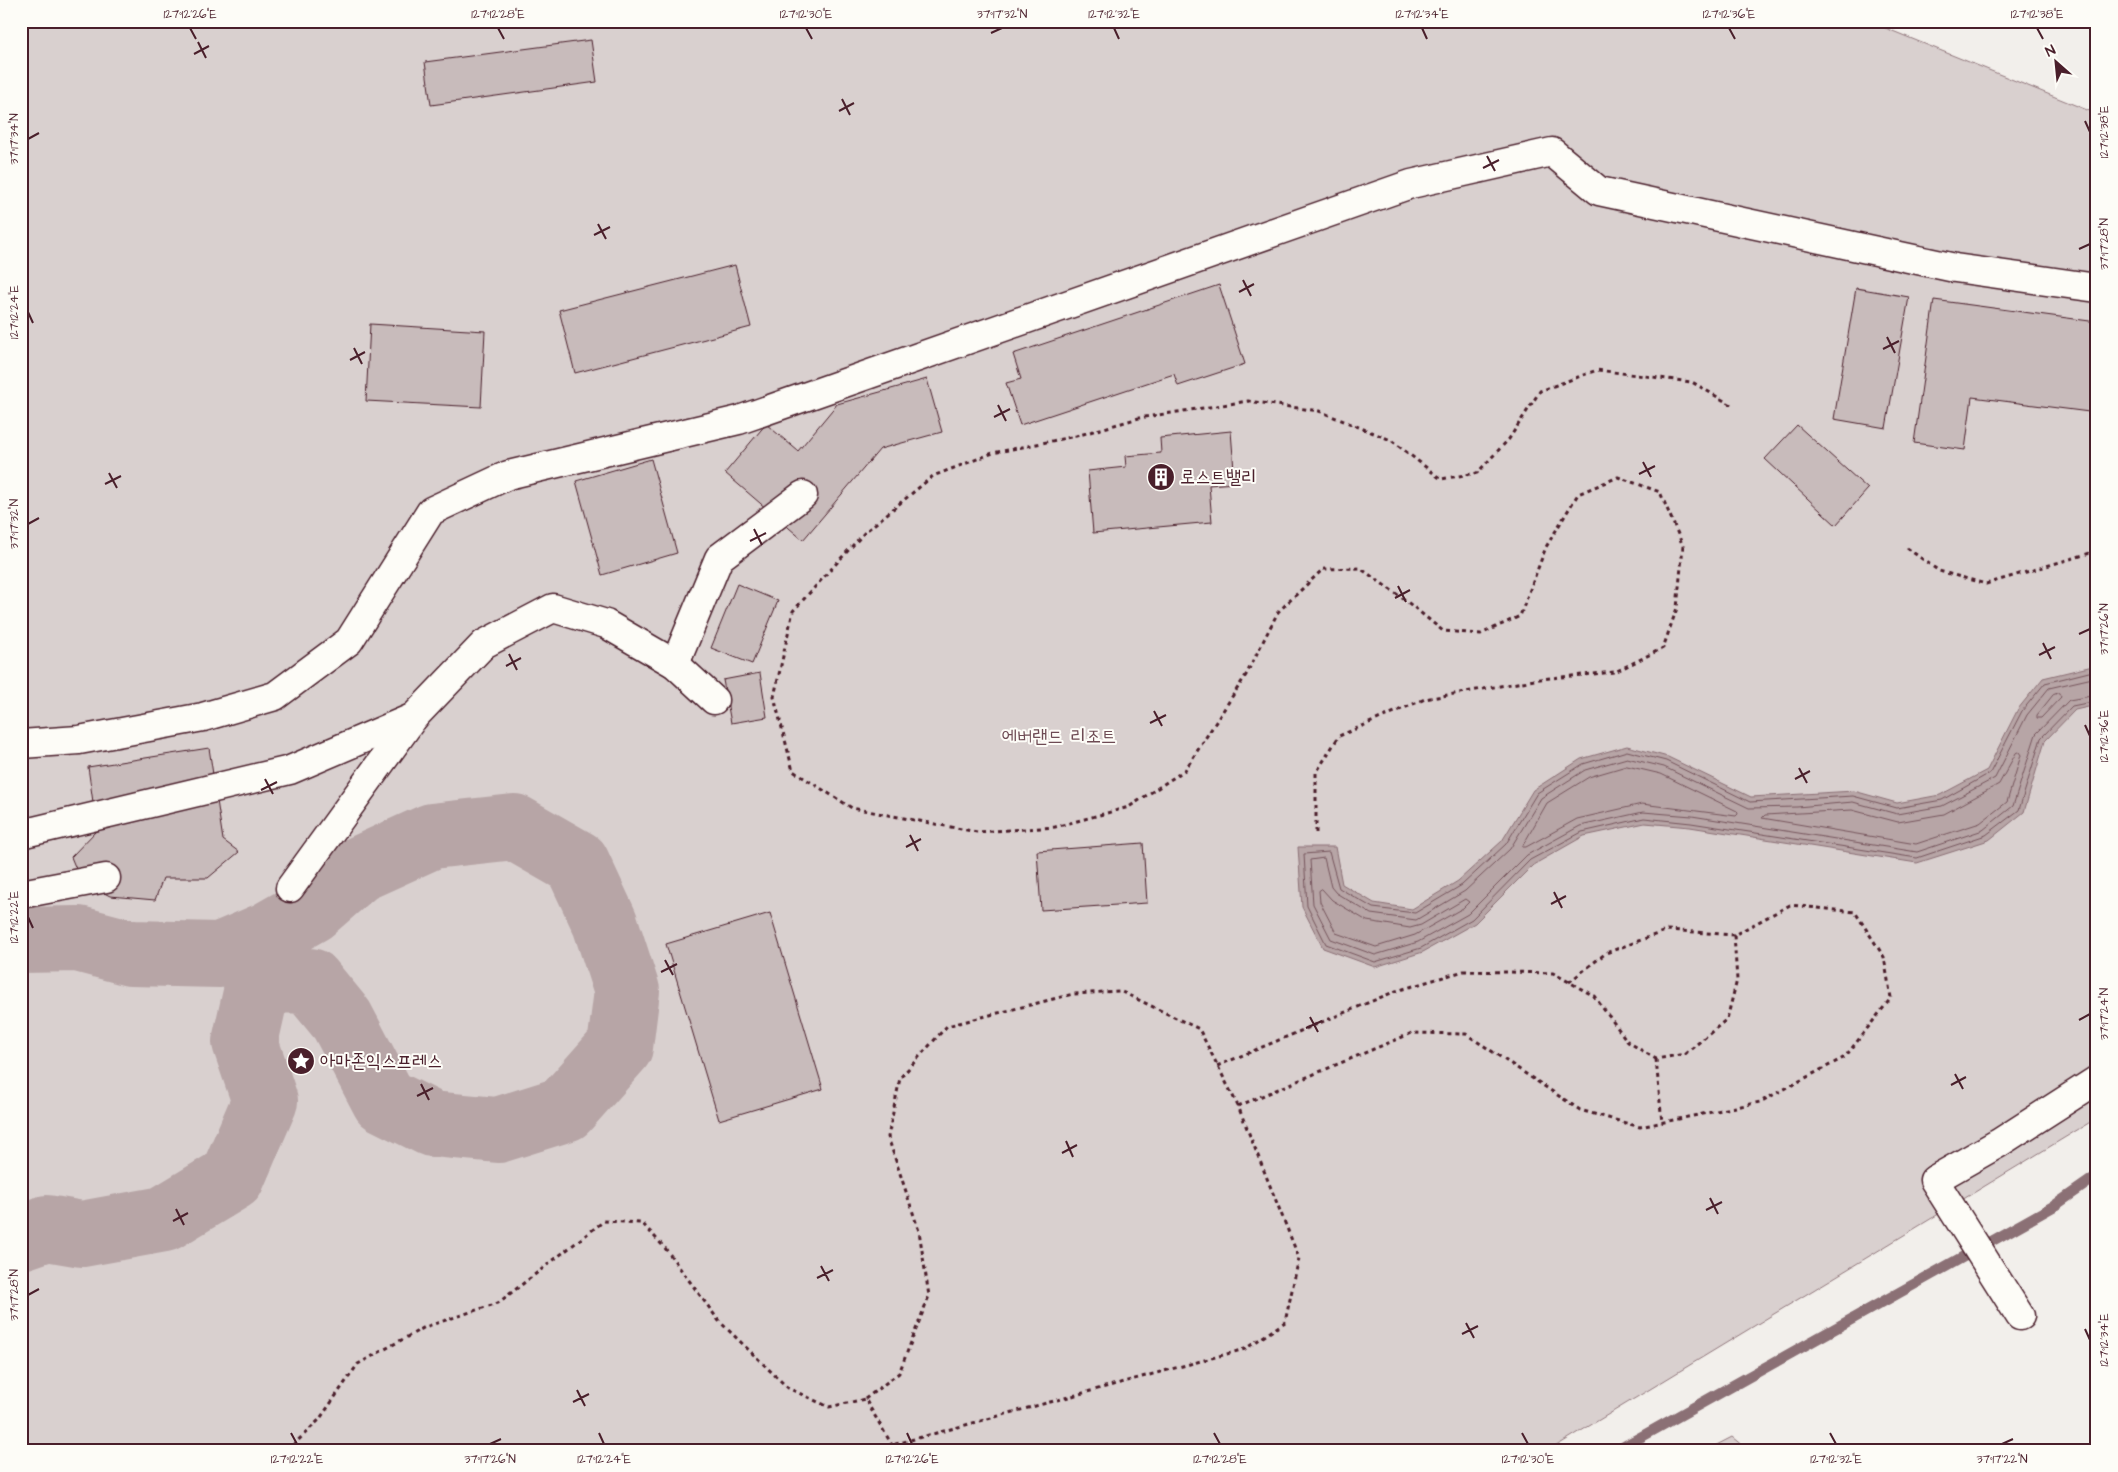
<svg xmlns="http://www.w3.org/2000/svg" width="2118" height="1472" viewBox="0 0 2118 1472" font-family="'Architects Daughter','Poor Story',sans-serif">
<style>
.green{fill:#d9d0cf;stroke:#92787d}
.water{fill:#b7a5a6;stroke:#8b6f75}
.lines{fill:none;stroke-linecap:round;stroke-linejoin:round}
.shore{stroke:#76555c;stroke-width:1}
.stream{stroke:#8b6f75;stroke-width:11}
.river{stroke:#b7a5a6;stroke-width:66}
.building{fill:#c8bbbb;stroke:#4a1f2b}
.minor-casing{stroke:#4a1f2b;stroke-width:31}
.path{stroke:#4a1f2b;stroke-width:3;stroke-dasharray:4 4;stroke-linecap:butt}
.minor{stroke:#fdfcf7;stroke-width:28}
.ticks{fill:none;stroke:#4a1f2b;stroke-width:2}
.labels{text-anchor:middle;dominant-baseline:central;stroke-width:4;stroke-linejoin:round;paint-order:stroke}
.poi-label{font-size:19px;fill:#4a1f2b;stroke:#fdfcf7;text-anchor:start}
.park-label{font-size:19px;fill:#6e4b54;stroke:#fdfcf7}
.neatline{fill:none;stroke:#4a1f2b;stroke-width:2}
.ticks-label{font-size:12px;text-anchor:middle;fill:#4a1f2b}
</style>
<rect width="100%" height="100%" fill="#f2efeb"/>
<filter id="ink" filterUnits="userSpaceOnUse"><feTurbulence type="fractalNoise" baseFrequency=".02" numOctaves="2"/><feDisplacementMap in="SourceGraphic" scale="10" xChannelSelector="R" yChannelSelector="G"/><feConvolveMatrix kernelMatrix="1 2 1 2 8 2 1 2 1" color-interpolation-filters="sRGB"/></filter>
<g filter="url(#ink)">
<g class="green">
<path d="M21 21H1868L2097 114V1118L1548 1451H21Z"/>
<path d="M1732 1437 1749 1451H1705Z"/>
</g>
<path class="water" d="M2097 665V705L2075 710 2045 741 2024 812 1989 840 1917 863 1690 827 1645 823 1584 836 1533 865 1475 923 1423 952 1375 967 1323 948 1302 907 1298 847H1335L1342 884 1374 903 1412 909 1458 881 1502 841 1533 790 1581 759 1627 746 1668 757 1751 797 1854 791 1897 803 1940 795 1987 770 2018 709 2043 678Z"/>
<g class="lines">
<g class="shore">
<path d="M2097 670 2045 683 2022 711 1990 773 1942 800 1897 808 1853 796 1750 802 1666 761 1627 751 1583 764 1537 793 1506 844 1462 885 1415 913 1373 908 1339 888 1329 852 1304 854 1307 906 1326 944 1375 962 1421 948 1472 919 1530 860 1582 832 1644 818 1691 823 1917 858 1986 835 2019 810 2041 738 2072 706 2097 701"/>
<path d="M2097 677 2049 688 2027 715 1995 778 1942 806 1897 814 1853 802 1797 807 1749 808 1664 767 1627 758 1585 770 1541 798 1510 849 1465 891 1416 920 1371 914 1336 893 1331 887 1324 858 1310 860 1313 904 1331 939 1375 955 1418 942 1468 914 1527 855 1580 826 1643 812 1692 816 1917 852 1983 830 2013 806 2036 734 2069 700 2097 695"/>
<path d="M2059 693 2061 697 2041 718H2037V715L2053 695Z"/>
<path d="M2019 752 2021 755 2007 802 1980 823 1916 844 1762 818 1765 815 1852 810 1898 822 1944 814 1999 784 2016 753Z"/>
<path d="M1627 766 1661 774 1737 811 1738 814 1736 816 1642 804 1577 819 1526 847H1522L1547 803 1589 777Z"/>
<path d="M1322 889 1332 900 1367 921 1410 928 1421 925 1465 899 1469 902 1463 908 1415 935 1376 947 1336 933 1320 902 1319 891Z"/>
</g>
<path class="stream" d="M1616 1451 2054 1206 2097 1176"/>
<path class="river" d="M21 940 78 939 131 953 220 955 269 934 311 910 357 870 432 836 514 827 577 863 605 923 627 991 620 1047 565 1109 498 1130 432 1124 384 1100 342 1020 310 981 278 980 256 993 245 1042 265 1101 232 1178 164 1219 82 1234 47 1228 21 1237"/>
</g>
<g class="building">
<path d="M591 40 597 82 431 105 425 62Z"/>
<path d="M735 265 751 327 575 373 559 310Z"/>
<path d="M1219 285 1245 364 1178 386 1174 374 1020 425 1006 383 1021 379 1013 354Z"/>
<path d="M1856 288 1909 297 1886 428 1834 419Z"/>
<path d="M1934 300 2097 322V413L1972 397 1965 450 1914 443Z"/>
<path d="M370 324 485 331 481 407 366 401Z"/>
<path d="M927 379 942 432 880 449 803 540 725 473 766 424 798 451 837 404Z"/>
<path d="M1797 425 1868 489 1836 525 1765 459Z"/>
<path d="M1231 431 1235 483 1209 485 1212 522 1093 533 1088 471 1126 467 1125 456 1161 453 1160 438Z"/>
<path d="M651 459 677 553 602 575 576 481Z"/>
<path d="M737 584 778 601 752 664 711 648Z"/>
<path d="M760 673 767 717 731 723 723 680Z"/>
<path d="M209 748 223 840 239 852 208 878H163L155 900 110 896 81 881 71 857 97 830 88 767Z"/>
<path d="M1143 843 1147 903 1041 910 1037 851Z"/>
<path d="M770 913 823 1089 719 1120 666 944Z"/>
</g>
<g class="lines">
<g class="minor-casing">
<g id="minor">
<path d="M675 664 719 558 803 495"/>
<path d="M21 744 79 740 203 717 275 696 349 641 431 511 508 475 739 420 1411 184 1552 152 1599 191 1955 268 2097 288"/>
<path d="M21 834 290 770 414 717"/>
<path d="M290 888 414 717 484 644 553 608 606 624 675 664 714 700"/>
<path d="M21 894 106 878"/>
<path d="M2020 1316 1934 1180 1999 1143 2097 1080"/>
</g>
</g>
<g class="path">
<path d="M1907 548 1939 571 1986 584 2097 551"/>
<path d="M1316 833V773L1339 736 1425 699 1540 679 1615 672 1663 648 1677 608 1683 546 1660 492 1618 477 1578 494 1546 547 1520 616 1481 634 1443 631 1405 600 1360 568 1323 569 1278 612 1246 675 1185 770 1129 807 1055 827 977 832 852 808 793 771 774 697 793 611 865 532 933 476 993 453 1076 436 1139 418 1248 401 1319 411 1391 440 1441 479 1477 473 1509 439 1540 391 1597 370 1692 382 1733 406"/>
<path d="M1569 982 1606 953 1668 930 1734 935"/>
<path d="M1656 1059 1662 1123"/>
<path d="M1217 1066 1396 991 1464 971 1553 973 1594 996 1628 1042 1656 1059 1685 1054 1727 1019 1737 980 1734 935 1790 905 1855 912 1884 957 1891 998 1845 1057 1760 1102 1640 1127 1580 1110 1466 1034 1412 1033 1238 1106"/>
<path d="M865 1399 899 1373 929 1296 919 1231 888 1137 900 1078 947 1026 1073 994 1120 991 1199 1029 1238 1106 1299 1258 1285 1322 1245 1349 870 1451"/>
<path d="M287 1451 319 1420 358 1364 425 1327 498 1303 604 1221 642 1223 665 1248 719 1321 788 1388 829 1407 865 1399 892 1445"/>
</g>
<use href="#minor" class="minor"/>
</g>
</g>
<path class="ticks" d="M190 28 196 39M498 28 504 39M806 28 812 39M1114 28 1119 39M1422 28 1427 39M1729 28 1735 39M2037 28 2043 39M991 33 1002 28M198 42 206 58M194 54 209 46M842 99 850 115M839 111 854 103M2085 121 2090 132M28 139 39 133M1487 156 1495 171M1483 168 1499 160M598 224 606 239M594 235 610 227M2079 249 2090 244M1243 280 1251 296M1239 292 1254 284M28 312 33 323M1887 337 1895 353M354 348 362 364M1883 349 1899 341M350 360 365 352M998 405 1006 421M994 417 1010 409M1643 462 1651 477M109 473 117 488M1639 474 1655 466M105 484 121 476M28 524 39 518M754 529 762 545M750 541 766 533M1398 586 1406 602M1395 598 1410 590M2079 634 2090 629M2043 643 2051 659M509 654 517 670M2039 655 2055 647M506 666 521 658M1154 711 1162 726M1150 723 1166 715M2085 725 2090 736M1799 768 1807 783M265 779 273 794M1795 779 1810 771M261 790 277 782M910 835 918 851M906 847 921 839M1554 892 1562 908M1551 904 1566 896M28 917 33 928M665 960 673 975M661 972 677 964M1310 1017 1318 1032M2079 1020 2090 1014M1306 1028 1322 1021M1955 1074 1963 1089M421 1084 429 1100M1951 1085 1966 1077M417 1096 433 1088M1066 1141 1073 1157M1062 1153 1077 1145M1710 1198 1718 1214M176 1209 184 1225M1706 1210 1722 1202M173 1221 188 1213M821 1266 829 1281M817 1278 833 1270M28 1295 39 1289M1466 1323 1474 1338M2085 1329 2090 1340M1462 1334 1478 1326M577 1390 585 1406M573 1402 589 1394M291 1433 297 1444M599 1433 604 1444M907 1433 912 1444M1214 1433 1220 1444M1522 1433 1528 1444M1830 1433 1836 1444M490 1444 501 1439M2002 1444 2013 1439"/>
<defs>
<g id="building-disc" transform="scale(1.4375)"><circle r="9.5" fill="#4a1f2b" stroke="#fdfcf7"/><path d="M-4-6H4V6H1V3H-1V6H-4ZM-2.5-4.3h1.7v1.8h-1.7ZM.8-4.3h1.7v1.8H.8ZM-2.5-1h1.7V.8h-1.7ZM.8-1h1.7V.8H.8Z" fill="#fff"/></g>
<g id="sight-disc" transform="scale(1.4375)"><circle r="9.5" fill="#4a1f2b" stroke="#fdfcf7"/><path d="M0-6L1.8-2.2L6-1.7L2.9 1.2L3.7 5.4L0 3.3L-3.7 5.4L-2.9 1.2L-6-1.7L-1.8-2.2Z" fill="#fff"/></g>
</defs>
<g fill-rule="evenodd">
<use href="#building-disc" x="1161" y="477"/>
<use href="#sight-disc" x="301" y="1061"/>
</g>
<g class="labels">
<g class="poi-label">
<text x="1180" y="477">로스트밸리</text>
<text x="320" y="1061">아마존익스프레스</text>
</g>
<g class="park-label">
<text x="1059" y="736">에버랜드 리조트</text>
</g>
</g>
<rect width="2118" height="1472" fill="none" stroke="#fdfcf7" stroke-width="55"/>
<g transform="translate(2056 62) rotate(333)" stroke="#fdfcf7" stroke-width="4" paint-order="stroke">
<path d="M0-4L9 19L0 12L-9 19Z" fill="#4a1f2b"/>
<text y="-8" font-size="14" font-weight="bold" text-anchor="middle" fill="#4a1f2b">N</text>
</g>
<rect x="28" y="28" width="2062" height="1416" class="neatline"/>
<g class="ticks-label">
<text x="190" y="18">127°12'26"E</text>
<text x="498" y="18">127°12'28"E</text>
<text x="806" y="18">127°12'30"E</text>
<text x="1002" y="18">37°17'32"N</text>
<text x="1114" y="18">127°12'32"E</text>
<text x="1422" y="18">127°12'34"E</text>
<text x="1729" y="18">127°12'36"E</text>
<text x="2037" y="18">127°12'38"E</text>
<text transform="translate(2104 132) rotate(-90)" y="4">127°12'38"E</text>
<text transform="translate(14 139) rotate(-90)" y="4">37°17'34"N</text>
<text transform="translate(2104 244) rotate(-90)" y="4">37°17'28"N</text>
<text transform="translate(14 312) rotate(-90)" y="4">127°12'24"E</text>
<text transform="translate(14 524) rotate(-90)" y="4">37°17'32"N</text>
<text transform="translate(2104 629) rotate(-90)" y="4">37°17'26"N</text>
<text transform="translate(2104 736) rotate(-90)" y="4">127°12'36"E</text>
<text transform="translate(14 917) rotate(-90)" y="4">127°12'22"E</text>
<text transform="translate(2104 1014) rotate(-90)" y="4">37°17'24"N</text>
<text transform="translate(14 1295) rotate(-90)" y="4">37°17'28"N</text>
<text transform="translate(2104 1340) rotate(-90)" y="4">127°12'34"E</text>
<text x="297" y="1463">127°12'22"E</text>
<text x="490" y="1463">37°17'26"N</text>
<text x="604" y="1463">127°12'24"E</text>
<text x="912" y="1463">127°12'26"E</text>
<text x="1220" y="1463">127°12'28"E</text>
<text x="1528" y="1463">127°12'30"E</text>
<text x="1836" y="1463">127°12'32"E</text>
<text x="2002" y="1463">37°17'22"N</text>
</g>
</svg>
